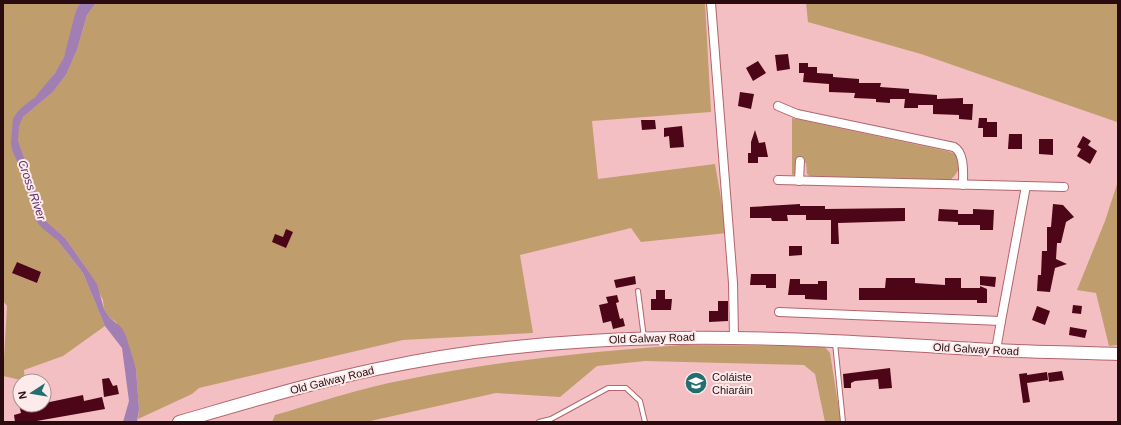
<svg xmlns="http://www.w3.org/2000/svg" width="1121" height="425" viewBox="0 0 1121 425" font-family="Helvetica,sans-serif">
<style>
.green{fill:#c09d6c;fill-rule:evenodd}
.water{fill:#a17fb2}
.building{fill:#4d0617}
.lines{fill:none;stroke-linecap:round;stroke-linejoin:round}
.lane-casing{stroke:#b3646c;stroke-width:6}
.street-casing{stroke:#b3646c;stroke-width:10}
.secondary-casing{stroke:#b3646c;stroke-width:14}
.lane{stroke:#fff;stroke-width:4}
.street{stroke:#fff;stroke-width:8}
.secondary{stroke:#fff;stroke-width:12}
.labels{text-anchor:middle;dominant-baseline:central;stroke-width:4;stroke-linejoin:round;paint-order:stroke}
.street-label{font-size:11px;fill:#2a0c10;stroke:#fdebeb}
.poi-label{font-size:11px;fill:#2a0c10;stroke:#fdebeb;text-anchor:start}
.water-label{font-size:12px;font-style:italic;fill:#5c2f70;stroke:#fdebeb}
</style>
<rect width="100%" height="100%" fill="#f4bfc3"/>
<g class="green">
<path d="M3 3H80L76 10C73 25 71 43 64 57 53 81 32 101 13 118L20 168 29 188 35 219 58 241 83 273 105 326 63 356 24 370 25 381 3 376 7 306 3 301ZM17 262 41 272 37 283 13 273Z"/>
<path d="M96 3H705L711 112 592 121 598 179 715 164 727 233 641 242 631 228 520 255 533 333 403 340 199 388 192 394 138 419 139 409 136 369 116 322 110 318 104 309 103 300 87 269 65 238 46 221 18 140V126L23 117 53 92 66 75 77 50 87 15Z"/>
<path d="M806 3H1118V121L1117 122 921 54 808 22Z"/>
<path d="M792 118 947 151C949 152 954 153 956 154 966 163 955 177 948 182L812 178 807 174 806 163 798 162 796 174 792 175Z"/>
<path d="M1118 181V345L1109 346 1096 293 1077 290 1105 221Z"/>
<path d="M681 345 824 346 830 353 841 422H825L815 374 804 365 645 361 597 366 560 397 496 393 366 422H272L275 415C317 403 360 388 404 380 495 361 588 352 681 345Z"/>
</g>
<path class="water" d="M80 3H96L87 15 77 50 66 75 53 92 23 117 19 126 18 140 46 221 65 238 87 269 97 284 104 309 110 318 122 328 126 336 136 369 139 409 137 422H123L129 401 122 348 105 326 83 273 58 241 41 227 35 219 29 188 12 150 11 143 13 118 20 109 35 97 55 73 64 57 76 10Z"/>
<g class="building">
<path d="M788 54 790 69 777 71 775 55Z"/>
<path d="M758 61 766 73 753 81 746 68Z"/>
<path d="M799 63H808V67H817V73L833 74V77L859 79V83H881L880 87 909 89V93L937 95V99L963 98V104H973L972 120 959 119V115L933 114V105H918V108H904L905 99H890V103L876 102V99L854 98 855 93 829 92V84L803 82 804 73H799Z"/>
<path d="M740 92 754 94 751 109 738 106Z"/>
<path d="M979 118H987V122H997V137H983V128H978Z"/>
<path d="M641 120H655L656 129 642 130Z"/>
<path d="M682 126 684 147 670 148 669 136 664 137V128Z"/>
<path d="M755 130 759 143 765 142 768 157H758V163H748V153H751V142Z"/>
<path d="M1009 134H1022V149H1008Z"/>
<path d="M1083 136 1091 141 1088 145 1097 151 1090 164 1077 156 1081 149 1077 147Z"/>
<path d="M1039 139H1053V155L1039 154Z"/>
<path d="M800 204V206H825V209L905 208V221L838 223 839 244H831V220H806V215H787L788 221H772L771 218H750V207Z"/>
<path d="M1053 204 1063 205 1074 217 1066 222 1061 243H1057L1056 259 1067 264 1055 268 1050 292 1037 291 1038 275H1041L1042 251H1047V227H1051Z"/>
<path d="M939 209 958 210V214H973V209L994 210 993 230H980V225H958V222L938 221Z"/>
<path d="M286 229 293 232 286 248 272 242 275 234 283 237Z"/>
<path d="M789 246H802V255L789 256Z"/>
<path d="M17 262 41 272 37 283 12 273Z"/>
<path d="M751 274H776V288H766V285H750Z"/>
<path d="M635 276 636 284 616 288 614 280Z"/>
<path d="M980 276 996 277 995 287 980 285Z"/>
<path d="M886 278H915V283L945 285V278H961V288H980V286L987 289V303H977V300H859V288H885Z"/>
<path d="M790 279H800V284H818V281H827V300L805 299V295H788Z"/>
<path d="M656 290H665V299H672L671 310H651V299H656Z"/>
<path d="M617 295 619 302 616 303 620 319 623 318 625 326 613 329 611 321 603 323 599 305 608 303 606 297Z"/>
<path d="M718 301H728V321L709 322V311H718Z"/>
<path d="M1073 305 1082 306 1081 314 1072 313Z"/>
<path d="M1037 306 1050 311 1045 325 1032 320Z"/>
<path d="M1070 327 1087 330 1085 338 1069 335Z"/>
<path d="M890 368 892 388 879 389 878 379 855 381 851 383V388H844L843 374Z"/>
<path d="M1062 371 1064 380 1049 382 1048 373Z"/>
<path d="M1047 372 1048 380 1027 383 1030 402 1023 403 1019 374 1027 373V375Z"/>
<path d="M109 378 113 386 117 385 119 394 104 397 102 379Z"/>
<path d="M83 395 84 401 102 397 105 409 31 422H15L14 415 21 413 19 405H46L45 403Z"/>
</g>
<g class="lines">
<g class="lane-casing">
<g id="lane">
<path d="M638 291 644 338"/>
<path d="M835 343 843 422"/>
<path d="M539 422 551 419 608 388H626L640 401 645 422"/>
</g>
</g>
<g class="street-casing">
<g id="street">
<path d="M711 3 733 283 734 337"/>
<path d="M778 106 797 114 954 147C965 153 963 174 963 185"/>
<path d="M778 180 1064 187"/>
<path d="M799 181 800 161"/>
<path d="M779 312 1001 321 996 350"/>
<path d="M1001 321 1026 186"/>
</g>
</g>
<g class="secondary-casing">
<path id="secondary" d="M179 422C245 403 310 383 377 369 447 354 519 345 590 341 719 333 846 341 975 349 1023 352 1070 352 1118 354"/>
</g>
<use href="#lane" class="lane"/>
<use href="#street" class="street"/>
<use href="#secondary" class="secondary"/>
</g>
<defs>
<g id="school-disc" transform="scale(1.15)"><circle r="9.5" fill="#236e6e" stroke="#fdebeb"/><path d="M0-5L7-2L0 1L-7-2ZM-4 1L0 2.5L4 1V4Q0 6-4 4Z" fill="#fff"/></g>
</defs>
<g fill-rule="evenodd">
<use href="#school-disc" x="696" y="383"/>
</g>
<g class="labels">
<g class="street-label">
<text transform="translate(652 338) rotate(-2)">Old Galway Road</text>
<text transform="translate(976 349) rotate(3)">Old Galway Road</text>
<text transform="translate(332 380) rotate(-14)">Old Galway Road</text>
</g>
<g class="poi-label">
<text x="712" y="377">Coláiste<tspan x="712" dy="13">Chiaráin</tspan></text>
</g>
<g class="water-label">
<text transform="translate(32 190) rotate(71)">Cross River</text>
</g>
</g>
<rect width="1121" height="425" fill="none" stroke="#2a0c10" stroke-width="8"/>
<g transform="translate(32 393) rotate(258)"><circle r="19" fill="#fdebeb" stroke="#a99293"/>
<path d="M0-3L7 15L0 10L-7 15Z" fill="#236e6e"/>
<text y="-6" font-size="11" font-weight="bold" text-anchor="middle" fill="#2a0c10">N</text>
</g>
</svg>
